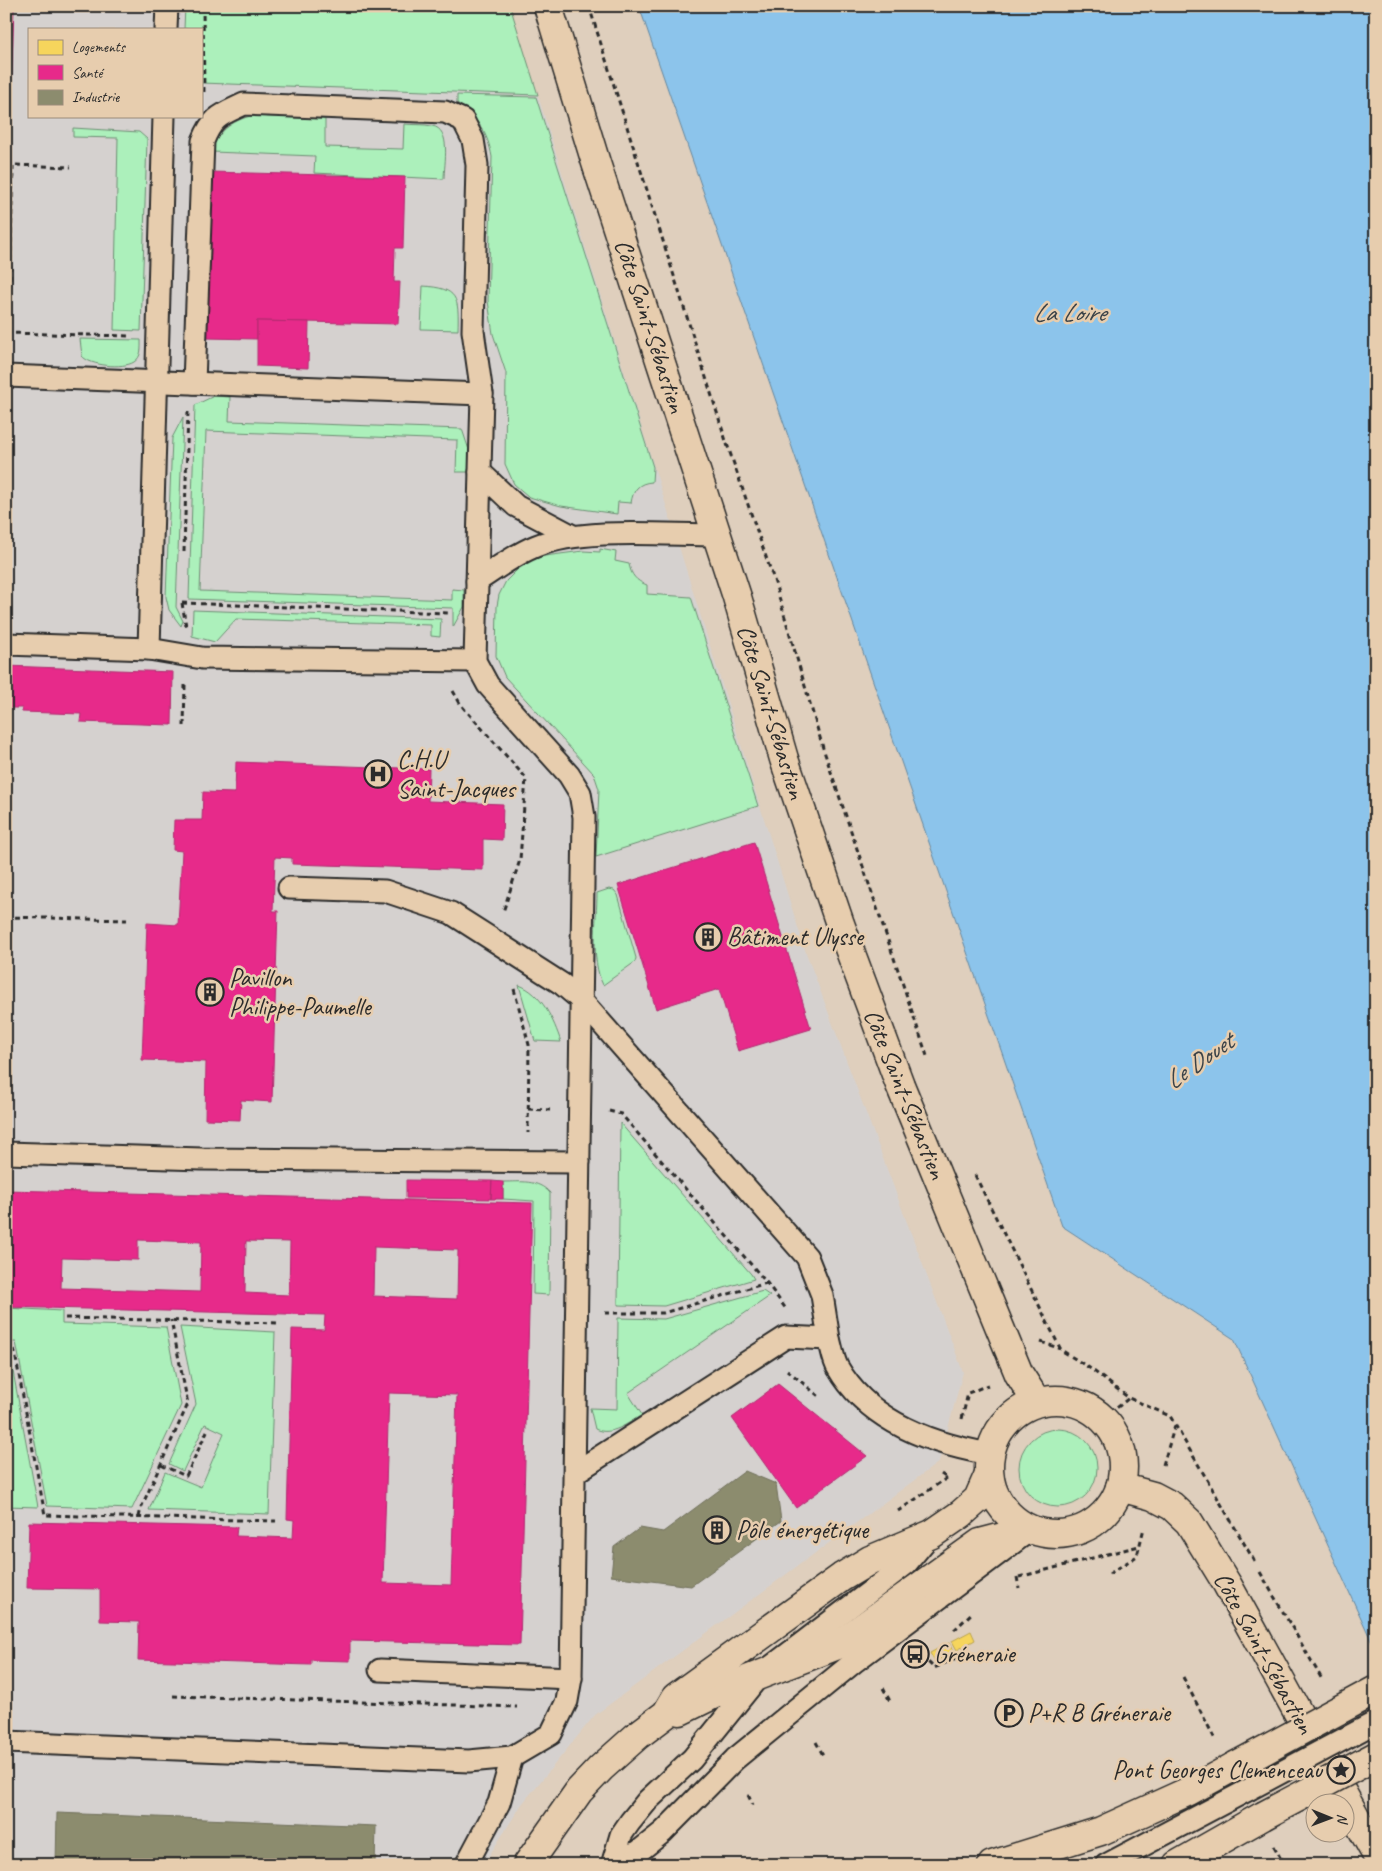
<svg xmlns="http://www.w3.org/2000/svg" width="1382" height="1871" viewBox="0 0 1382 1871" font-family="Caveat,sans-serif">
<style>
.built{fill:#d5d1cf;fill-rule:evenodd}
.green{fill:#acf0bb;stroke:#6c8e73}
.water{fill:#8cc4eb;stroke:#65879e}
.homes{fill:#f6d55c;stroke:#b9a24d}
.health{fill:#e7298a;stroke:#af2a6e;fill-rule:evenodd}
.industry{fill:#8c8c6e;stroke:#6f6f5a}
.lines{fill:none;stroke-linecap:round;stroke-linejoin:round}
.service-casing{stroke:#2b2b2b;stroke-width:25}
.secondary-casing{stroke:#2b2b2b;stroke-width:31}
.primary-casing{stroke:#2b2b2b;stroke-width:31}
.path{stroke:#2b2b2b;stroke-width:3;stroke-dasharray:5 4;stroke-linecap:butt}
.service{stroke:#e7cdae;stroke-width:21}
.secondary{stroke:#e7cdae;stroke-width:28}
.primary{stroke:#e7cdae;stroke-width:28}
.service-bridge-casing{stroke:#2b2b2b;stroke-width:25;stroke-linecap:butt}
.primary-bridge-casing{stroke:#2b2b2b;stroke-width:31;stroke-linecap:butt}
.service-bridge{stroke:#e7cdae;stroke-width:21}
.primary-bridge{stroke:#e7cdae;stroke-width:28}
.labels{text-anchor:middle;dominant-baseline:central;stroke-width:5;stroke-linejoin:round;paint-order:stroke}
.street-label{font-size:25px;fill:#2b2b2b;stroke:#e7cdae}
.poi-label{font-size:25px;fill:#2b2b2b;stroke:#e7cdae;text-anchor:start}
.water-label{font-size:26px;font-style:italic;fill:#3a4248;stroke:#e7cdae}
</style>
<rect width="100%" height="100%" fill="#dfcfbd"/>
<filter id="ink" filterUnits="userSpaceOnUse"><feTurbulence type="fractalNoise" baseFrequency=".02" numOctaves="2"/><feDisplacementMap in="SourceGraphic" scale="10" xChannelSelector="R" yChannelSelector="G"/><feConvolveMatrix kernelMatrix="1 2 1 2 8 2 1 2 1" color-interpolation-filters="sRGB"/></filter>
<g filter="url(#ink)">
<path class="built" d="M6 6H510L805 950 963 1372 939 1462 595 1715 522 1804 483 1865H6ZM29 29H201V116H29Z"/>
<g class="green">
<path d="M185 6H510L538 95 201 83V29H184Z"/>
<path d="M457 95 536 97 653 467 652 482C638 483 633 490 631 503L618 502 617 514 561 506 529 497 514 484 505 464 506 373 493 334 488 301 492 157C488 133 477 117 457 103Z"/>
<path d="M251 116 325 119V147L403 149 404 124C413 125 423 124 432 126 452 129 444 164 444 179L314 173 315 156 212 152C215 133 233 120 251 116Z"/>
<path d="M73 128 139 132 147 139 141 331 114 330 118 138 73 137Z"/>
<path d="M423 286C458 288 459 298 458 330L421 329Z"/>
<path d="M80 339 141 340C141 348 142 357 134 362 123 369 90 366 82 356Z"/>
<path d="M214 396 230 397 229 421 462 429 469 450V472H456L457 440 206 431 200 591 452 600V589L464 590V607L453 627V608L189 599 195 405Z"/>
<path d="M183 417 176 607 183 621 181 626 169 610 166 597 172 438Z"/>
<path d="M600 549 616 552 615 561 629 564C631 575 636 581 647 585V594L691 597 758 806 596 857 599 789 594 774 505 677 496 656 497 606 499 595 506 581 522 565 537 557 583 551 600 552Z"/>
<path d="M193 610 441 619 440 637 431 636V625L236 619 215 642 192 636Z"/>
<path d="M609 889 614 890 618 895 636 958 635 962 603 985C590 959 597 921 597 893Z"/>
<path d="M519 985C542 993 554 1021 561 1042L535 1041Z"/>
<path d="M620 1123 751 1274 754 1279 664 1306 618 1305Z"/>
<path d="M503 1182C520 1182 538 1179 550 1193L549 1295 533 1294 534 1201 503 1199Z"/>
<path d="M763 1291 770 1296 628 1393 642 1415C628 1423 611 1437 595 1429L590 1408 617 1409 618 1318 664 1319Z"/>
<path d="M6 1308 62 1311V1324L166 1327 181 1405 132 1509 47 1506 16 1342H6Z"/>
<path d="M180 1327 275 1332 269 1514 149 1510 165 1472 201 1487 224 1433 205 1424 183 1471 169 1464 196 1404Z"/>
<path d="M6 1355H10L38 1507 6 1506Z"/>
<circle cx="1058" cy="1468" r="39"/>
</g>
<path class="water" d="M639 6H1376V1651L1234 1339 1062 1226Z"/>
<g class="homes">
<path d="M971 1631 975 1640 957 1650 952 1641Z"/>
<path d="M949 1643 953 1652 935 1662 930 1653Z"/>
</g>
<g class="health">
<path d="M6 6H14L6 243Z"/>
<path d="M210 172 405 177 403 248H395L394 282H400L398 324 257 321V339L205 338Z"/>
<path d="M257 321 309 322 308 368 257 366Z"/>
<path d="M6 666 173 672 172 725 80 722 81 714 22 712V708H6Z"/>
<path d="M236 762 429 769 428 801 503 804 502 840 483 839V870L292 864V858L275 857 273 911H278L272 1102 241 1100 240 1120 205 1119 206 1062 142 1060 147 923 178 925 182 851 173 850 174 820H202L203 792 235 793Z"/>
<path d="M754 842 811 1029 738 1051 719 989 656 1009 618 885Z"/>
<path d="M406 1180 492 1181 491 1199 406 1198Z"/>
<path d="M492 1181 503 1182V1199H491Z"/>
<path d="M6 1190 532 1203 520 1645 350 1641V1661L311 1660V1665L138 1660 139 1622 100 1621V1589L27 1588 29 1522 237 1527 236 1536 293 1538 294 1520 287 1519 292 1329 324 1330 325 1315 6 1307ZM138 1240 201 1242 200 1292 61 1288 62 1258 138 1260ZM246 1241 290 1242 289 1295 245 1293ZM374 1247 458 1250 457 1299 373 1296ZM389 1393 457 1395 451 1585 383 1583Z"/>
<path d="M778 1384 867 1456 796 1508 732 1418Z"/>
</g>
<g class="industry">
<path d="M745 1471 776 1484 781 1521 691 1586 611 1576 614 1547 640 1528 663 1532Z"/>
<path d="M57 1813 376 1826 375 1865H56Z"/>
</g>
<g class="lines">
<g class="service-casing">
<g id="service">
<path d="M166 29 167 6"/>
<path d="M6 376 482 394 475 661 488 685 569 775 580 793 584 817 571 1678 380 1670"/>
<path d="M194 383 203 141C213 116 221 115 244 104L445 112 463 120 473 140 477 165 473 331 482 394"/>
<path d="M480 472 516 506 571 535"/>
<path d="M477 581C496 569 515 554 536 546 584 527 664 535 717 535"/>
<path d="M6 644 149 649 202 658 475 661"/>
<path d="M149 649 164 116"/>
<path d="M289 888 385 891 451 913 562 984 581 1000 807 1257 822 1295 829 1339 786 1337 576 1472"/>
<path d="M6 1153 202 1159 579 1162"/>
<path d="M829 1339C832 1348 833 1360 838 1368 869 1422 932 1444 990 1454"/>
<path d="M6 1742 469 1761 512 1757 551 1734 567 1701 571 1678"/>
<path d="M615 1860 638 1852 663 1832 735 1759 854 1662 1026 1533"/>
<path d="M466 1865 499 1803 512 1757"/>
<path d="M612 1865 621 1835 630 1822 648 1800 692 1759 759 1676 906 1564 931 1534"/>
<path d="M1106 1865 1248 1790"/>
</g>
</g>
<g class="secondary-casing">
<g id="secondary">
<path d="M548 6 596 163 737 597 784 759 840 924 900 1085 1000 1328 1019 1374 1037 1402"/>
<circle cx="1056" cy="1467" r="67"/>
<path d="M1120 1487 1153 1496 1172 1506 1189 1522 1227 1584 1376 1854"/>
<path d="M680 1711 731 1686 838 1645 980 1543 1030 1530"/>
<path d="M527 1865 579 1791 601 1768 638 1735 666 1714 676 1697 842 1577 870 1560 932 1534 961 1514 978 1499 989 1474"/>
</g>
</g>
<g class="primary-casing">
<g id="primary">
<path d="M992 1865 1101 1831 1189 1791 1235 1766"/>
<path d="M1177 1865 1263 1816"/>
</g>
</g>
<g class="path">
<path d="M203 6 204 93"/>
<path d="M589 6 726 441 775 583 823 748 927 1056"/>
<path d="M6 333 130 336"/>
<path d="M9 333 13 165 71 167"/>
<path d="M184 552 188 411"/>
<path d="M182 603 448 613"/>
<path d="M182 603 186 626"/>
<path d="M453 691 461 705 526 778 520 860 503 912"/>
<path d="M184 726 185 685"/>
<path d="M6 917 127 920"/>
<path d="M514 989 529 1045 528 1133"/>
<path d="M528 1109 550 1110"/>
<path d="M609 1111 621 1114 767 1283 786 1309"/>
<path d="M975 1175 1061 1350 1091 1369 1129 1398 1170 1416 1256 1564"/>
<path d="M605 1313H663L767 1283"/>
<path d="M65 1318 280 1323"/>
<path d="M1041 1342 1061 1349"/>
<path d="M6 1348H14L45 1515 276 1521"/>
<path d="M787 1370 821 1398"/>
<path d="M962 1419 968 1393 988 1385"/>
<path d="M1103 1419 1129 1398"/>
<path d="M161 1465 186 1476 208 1429"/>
<path d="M1163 1465 1175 1425"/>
<path d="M941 1474 947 1478"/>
<path d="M898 1511 947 1478"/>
<path d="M139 1517 141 1508 188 1404 171 1320"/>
<path d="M1260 1572 1323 1681"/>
<path d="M1109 1574 1137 1556 1144 1528"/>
<path d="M1017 1577 1019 1588"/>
<path d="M1019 1577 1139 1546"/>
<path d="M954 1630 973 1612"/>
<path d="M922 1656 934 1668 961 1656"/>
<path d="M1183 1677 1216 1741"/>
<path d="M883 1688 891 1703"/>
<path d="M173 1696 517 1707"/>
<path d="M816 1742 823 1755"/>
<path d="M748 1795 753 1805"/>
<path d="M1274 1846 1284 1865"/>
</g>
<use href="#service" class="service"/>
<use href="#secondary" class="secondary"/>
<use href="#primary" class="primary"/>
<g class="service-bridge-casing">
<path id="service-bridge" d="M1248 1790 1376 1722"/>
</g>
<g class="primary-bridge-casing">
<g id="primary-bridge">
<path d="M1235 1766 1376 1690"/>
<path d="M1263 1816 1376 1756"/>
</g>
</g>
<use href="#service-bridge" class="service-bridge"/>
<use href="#primary-bridge" class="primary-bridge"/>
</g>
</g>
<defs>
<g id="hospital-ring" transform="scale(1.4375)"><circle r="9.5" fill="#e7cdae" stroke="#2b2b2b" stroke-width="1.5"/><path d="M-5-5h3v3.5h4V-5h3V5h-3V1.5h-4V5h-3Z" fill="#2b2b2b"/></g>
<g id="building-ring" transform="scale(1.4375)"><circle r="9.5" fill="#e7cdae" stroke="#2b2b2b" stroke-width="1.5"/><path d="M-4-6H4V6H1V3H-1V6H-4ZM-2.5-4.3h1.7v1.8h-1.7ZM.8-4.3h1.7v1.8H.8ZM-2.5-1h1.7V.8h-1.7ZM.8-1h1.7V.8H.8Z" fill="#2b2b2b"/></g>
<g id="bus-ring" transform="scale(1.4375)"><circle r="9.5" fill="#e7cdae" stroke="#2b2b2b" stroke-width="1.5"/><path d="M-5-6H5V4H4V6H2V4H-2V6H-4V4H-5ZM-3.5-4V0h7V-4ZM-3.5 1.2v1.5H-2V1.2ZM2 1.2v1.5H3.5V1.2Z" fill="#2b2b2b"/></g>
<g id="parking-ring" transform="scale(1.4375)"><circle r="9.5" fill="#e7cdae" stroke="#2b2b2b" stroke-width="1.5"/><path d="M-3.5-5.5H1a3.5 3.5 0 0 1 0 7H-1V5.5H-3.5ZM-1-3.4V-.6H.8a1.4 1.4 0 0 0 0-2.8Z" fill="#2b2b2b"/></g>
<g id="sight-ring" transform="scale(1.4375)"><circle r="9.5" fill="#e7cdae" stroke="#2b2b2b" stroke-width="1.5"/><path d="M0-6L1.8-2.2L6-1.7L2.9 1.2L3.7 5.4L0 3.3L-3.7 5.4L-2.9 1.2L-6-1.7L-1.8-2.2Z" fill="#2b2b2b"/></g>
</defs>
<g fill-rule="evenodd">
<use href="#hospital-ring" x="378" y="774"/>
<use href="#building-ring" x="708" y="937"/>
<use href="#building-ring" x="210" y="992"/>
<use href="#building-ring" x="717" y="1530"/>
<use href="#bus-ring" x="915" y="1654"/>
<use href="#parking-ring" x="1009" y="1713"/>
<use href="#sight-ring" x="1341" y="1770"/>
</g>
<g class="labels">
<g class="street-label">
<text transform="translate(650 326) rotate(72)">Côte Saint-Sébastien</text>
<text transform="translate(771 712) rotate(73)">Côte Saint-Sébastien</text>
<text transform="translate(905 1094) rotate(68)">Côte Saint-Sébastien</text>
<text transform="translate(1264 1653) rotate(61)">Côte Saint-Sébastien</text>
</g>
<g class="poi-label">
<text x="397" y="760">C.H.U<tspan x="397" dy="29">Saint-Jacques</tspan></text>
<text x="727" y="937">Bâtiment Ulysse</text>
<text x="229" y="978">Pavillon<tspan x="229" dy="29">Philippe-Paumelle</tspan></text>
<text x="736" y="1530">Pôle énergétique</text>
<text x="934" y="1654">Gréneraie</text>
<text x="1028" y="1713">P+R B Gréneraie</text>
<text x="1322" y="1770" text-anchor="end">Pont Georges Clemenceau</text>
</g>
<g class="water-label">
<text x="1069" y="312">La Loire</text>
<text transform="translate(1199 1061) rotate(-35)">Le Douet</text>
</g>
</g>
<rect width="1382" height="1871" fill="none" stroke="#e7cdae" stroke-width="25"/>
<rect x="12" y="12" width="1357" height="1846" fill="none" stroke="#2b2b2b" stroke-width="2" filter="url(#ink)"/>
<rect x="28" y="28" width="175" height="90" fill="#e7cdae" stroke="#9c8c7a"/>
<rect x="38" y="40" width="25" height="15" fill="#f6d55c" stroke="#9c8c7a"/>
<text x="72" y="52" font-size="15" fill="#2b2b2b">Logements</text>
<rect x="38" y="65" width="25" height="15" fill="#e7298a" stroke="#9c8c7a"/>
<text x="72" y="78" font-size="15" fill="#2b2b2b">Santé</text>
<rect x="38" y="90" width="25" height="15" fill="#8c8c6e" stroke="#9c8c7a"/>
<text x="72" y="102" font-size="15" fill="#2b2b2b">Industrie</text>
<g transform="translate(1330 1818) rotate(91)"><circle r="24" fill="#e7cdae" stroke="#9c8c7a"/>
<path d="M0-4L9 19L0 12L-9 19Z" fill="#2b2b2b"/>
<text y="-8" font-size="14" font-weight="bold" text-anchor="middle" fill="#2b2b2b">N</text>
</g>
</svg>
